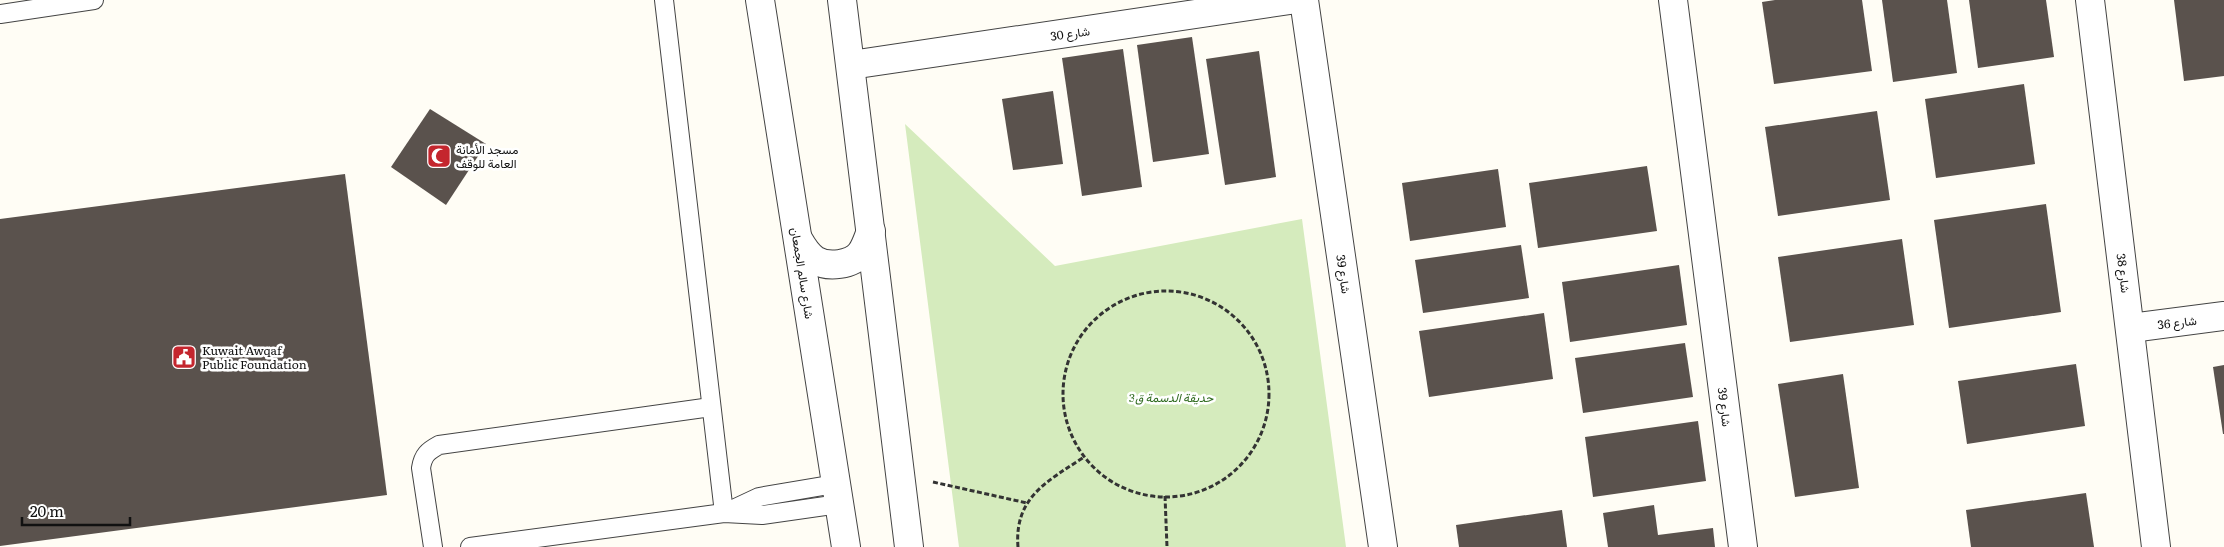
<svg xmlns="http://www.w3.org/2000/svg" width="2224" height="547" viewBox="0 0 2224 547" font-family="Literata,Vazirmatn,serif">
<style>
.green{fill:#d5ebbd}
.building{fill:#5a524d}
.lines{fill:none;stroke-linecap:round;stroke-linejoin:round}
.service-casing{stroke:#444;stroke-width:20}
.minor-casing{stroke:#444;stroke-width:30}
.tertiary-casing{stroke:#444;stroke-width:30}
.path{stroke:#333;stroke-width:3;stroke-dasharray:5 2.5;stroke-linecap:butt}
.service{stroke:#fff;stroke-width:18}
.minor{stroke:#fff;stroke-width:28}
.tertiary{stroke:#fff;stroke-width:28}
.labels{text-anchor:middle;dominant-baseline:central;stroke-width:5;stroke-linejoin:round;paint-order:stroke}
.street-label{font-size:12px;fill:#111;stroke:#fff}
.poi-label{font-size:12px;fill:#111;stroke:#fff;text-anchor:start}
.park-label{font-size:12px;font-style:italic;fill:#2f6b1f;stroke:#fff}
</style>
<rect width="100%" height="100%" fill="#fffdf5"/>
<path class="green" d="M905 124 1055 266 1302 219 1346 547H959Z"/>
<g class="building">
<path d="M1775 0H1862L1872 71 1774 84 1762 2Z"/>
<path d="M1882 0H1947L1957 73 1893 82Z"/>
<path d="M1969 0H2046L2054 57 1978 68Z"/>
<path d="M2174 0H2224V76L2184 81Z"/>
<path d="M1192 37 1209 154 1153 162 1137 45Z"/>
<path d="M1123 49 1142 187 1082 196 1062 58Z"/>
<path d="M1259 51 1276 177 1225 185 1206 59Z"/>
<path d="M2024 84 2035 164 1936 178 1925 99Z"/>
<path d="M1053 91 1063 164 1013 170 1002 99Z"/>
<path d="M430 109 486 144 446 205 391 167Z"/>
<path d="M1877 111 1890 200 1778 216 1765 127Z"/>
<path d="M1647 166 1657 231 1538 248 1529 183Z"/>
<path d="M1498 169 1506 227 1410 241 1402 183Z"/>
<path d="M345 174 387 495 0 546V219Z"/>
<path d="M2046 204 2061 312 1949 328 1934 220Z"/>
<path d="M1902 239 1914 325 1790 342 1778 257Z"/>
<path d="M1521 245 1529 298 1423 313 1415 260Z"/>
<path d="M1679 265 1687 325 1570 342 1562 282Z"/>
<path d="M1544 313 1553 379 1429 397 1419 331Z"/>
<path d="M1685 343 1693 397 1583 413 1575 358Z"/>
<path d="M2076 364 2085 426 1967 444 1958 381Z"/>
<path d="M2224 365V434H2223L2213 367Z"/>
<path d="M1843 374 1859 488 1795 497 1778 384Z"/>
<path d="M1698 421 1706 481 1593 497 1585 437Z"/>
<path d="M2086 493 2094 547H1971L1966 510Z"/>
<path d="M1654 505 1658 535 1713 528 1715 547H1608L1603 513Z"/>
<path d="M1562 510 1567 547H1459L1456 525Z"/>
</g>
<g class="lines">
<g class="service-casing">
<g id="service">
<path d="M664 0 724 513"/>
<path d="M0 14 94 0"/>
<path d="M727 512 759 497 835 484"/>
<path d="M433 547 421 468C423 455 428 451 439 445L711 407"/>
<path d="M470 547 724 513 762 515 839 504"/>
</g>
</g>
<g class="minor-casing">
<g id="minor">
<path d="M1304 0 1383 547"/>
<path d="M1673 0 1743 547"/>
<path d="M2090 0 2156 547"/>
<path d="M851 65 1290 0"/>
<path d="M2131 328 2224 316"/>
</g>
</g>
<g class="tertiary-casing">
<g id="tertiary">
<path d="M760 0 846 547"/>
<path d="M842 0 909 547"/>
<path d="M798 239C802 246 807 255 815 260 828 268 852 265 861 253 866 246 868 238 871 231"/>
</g>
</g>
<g class="path">
<circle cx="1166" cy="394" r="103"/>
<path d="M933 482 1027 503"/>
<path d="M1165 496 1167 547"/>
<path d="M1018 547C1014 497 1048 481 1084 457"/>
</g>
<use href="#service" class="service"/>
<use href="#minor" class="minor"/>
<use href="#tertiary" class="tertiary"/>
</g>
<defs>
<g id="mosque-square" transform="scale(1.25)"><rect x="-9" y="-9" width="18" height="18" rx="4" fill="#c4262e" stroke="#fff"/><path d="M3.5-4.9A6 6 0 1 0 3.5 4.9A5 5 0 1 1 3.5-4.9Z" fill="#fff"/></g>
<g id="civic-square" transform="scale(1.25)"><rect x="-9" y="-9" width="18" height="18" rx="4" fill="#c4262e" stroke="#fff"/><path d="M-.6-6.5H3V-4.5H.6V-3L4-1V1h2V6H-6V1h2V-1L-.6-3ZM-1.2 2.5V6h2.4V2.5Z" fill="#fff"/></g>
</defs>
<g fill-rule="evenodd">
<use href="#mosque-square" x="439" y="156"/>
<use href="#civic-square" x="184" y="357"/>
</g>
<g class="labels">
<g class="street-label">
<text transform="translate(1070 33) rotate(-8)">شارع 30</text>
<text transform="translate(803 273) rotate(81)">شارع سالم الجمعان</text>
<text transform="translate(2124 273) rotate(83)">شارع 38</text>
<text transform="translate(1344 274) rotate(82)">شارع 39</text>
<text transform="translate(2177 322) rotate(-7)">شارع 36</text>
<text transform="translate(1725 407) rotate(83)">شارع 39</text>
</g>
<g class="poi-label">
<text x="456" y="149">مسجد الأمانة<tspan x="456" dy="14">العامة للوقف</tspan></text>
<text x="202" y="350">Kuwait Awqaf<tspan x="202" dy="14">Public Foundation</tspan></text>
</g>
<g class="park-label">
<text x="1171" y="397">حديقة الدسمة ق3</text>
</g>
</g>
<path d="M22 517v8h108v-8" fill="none" stroke="#111111" stroke-width="2.5"/>
<text x="30" y="517" font-size="15" fill="#111111" stroke="#ffffff" stroke-width="4" paint-order="stroke">20 m</text>
</svg>
